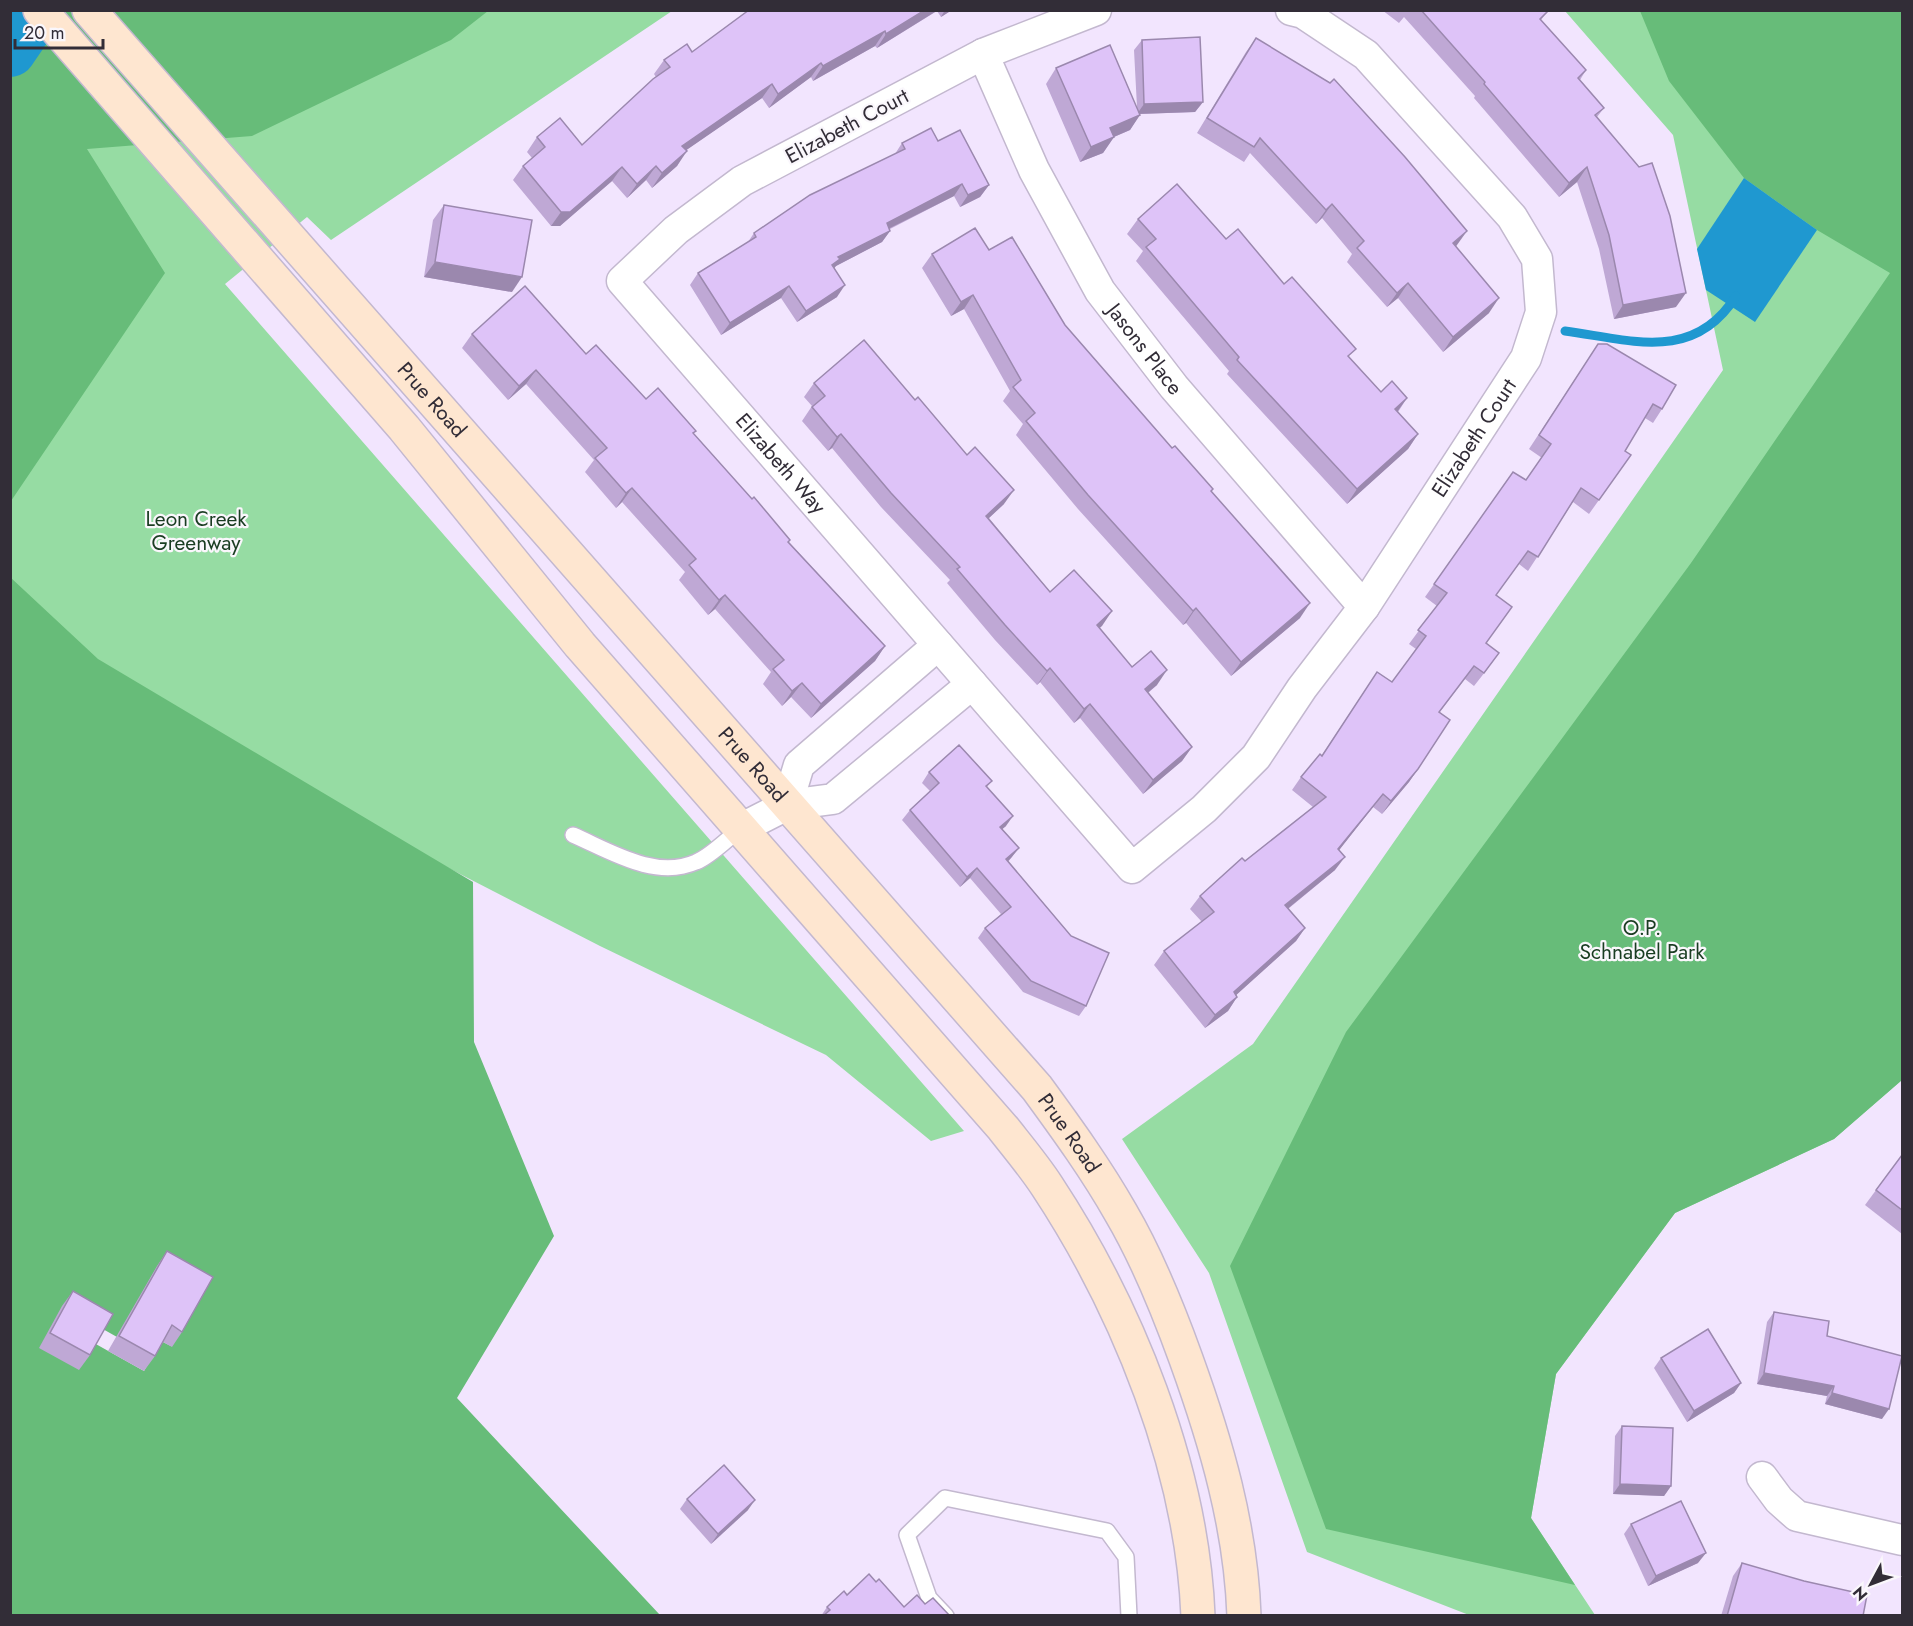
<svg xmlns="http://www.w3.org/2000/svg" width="1913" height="1626" viewBox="0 0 1913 1626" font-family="Jost,sans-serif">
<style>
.green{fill:#96dca3}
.forest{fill:#67bc79;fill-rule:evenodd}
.water{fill:#1f98d0}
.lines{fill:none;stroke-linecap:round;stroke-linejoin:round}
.stream{stroke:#1f98d0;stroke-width:9}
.river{stroke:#1f98d0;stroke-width:52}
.service-casing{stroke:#c3b8cf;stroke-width:18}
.minor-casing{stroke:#c3b8cf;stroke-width:33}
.secondary-casing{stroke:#c3b8cf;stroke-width:36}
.service{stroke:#fff;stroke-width:15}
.minor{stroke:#fff;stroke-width:30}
.secondary{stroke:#fee6d0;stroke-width:33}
.wall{fill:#bfa8d5}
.shaded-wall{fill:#9b88ae}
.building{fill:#dec3f8;stroke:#9b88ae;stroke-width:1.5}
.labels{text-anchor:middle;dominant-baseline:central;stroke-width:4.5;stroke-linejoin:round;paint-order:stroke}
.street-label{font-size:21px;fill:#322d37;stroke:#faf7fc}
.park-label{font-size:21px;fill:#1a3d22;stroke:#faf7fc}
</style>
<rect width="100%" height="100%" fill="#f2e5fe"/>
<g class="green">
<path d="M10 11H672L331 240 307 217 225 284 964 1131 931 1141 826 1055 600 946 11 643Z"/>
<path d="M1565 11H1902V1080L1834 1139 1675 1213 1556 1374 1531 1518 1595 1615H1469L1307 1552 1209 1273 1122 1139 1253 1044 1723 370 1673 135Z"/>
</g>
<g class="forest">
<path d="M11 11H488L451 40 252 136 87 149 165 273 11 501Z"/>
<path d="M1640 11H1902V1080L1834 1139 1675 1213 1556 1374 1531 1518 1575 1585 1326 1529 1230 1266 1346 1032 1691 563 1890 273 1817 230 1744 178 1669 81Z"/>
<path d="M10 577 98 659 473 882 474 1042 554 1236 457 1398 660 1615H11ZM203 1292 171 1346 161 1341 144 1371 94 1343 62 1306 117 1337Z"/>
</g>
<path class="water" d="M1744 178 1817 230 1755 322 1706 290 1697 249Z"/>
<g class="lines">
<g class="stream">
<path d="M10 33 22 34"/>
<path d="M1565 331C1631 340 1694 363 1736 296"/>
</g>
<path class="river" d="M10 51 38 10"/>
<g class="service-casing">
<g id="service">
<path d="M573 835C610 851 655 880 696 862 711 856 727 839 740 829"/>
<path d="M946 1616 929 1598 907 1535 945 1498 1107 1531 1126 1557 1129 1616"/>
</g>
</g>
<g class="minor-casing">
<g id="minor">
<path id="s1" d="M1096 10 983 54 742 181 676 230 622 281 1132 868 1204 809 1256 757 1302 688 1364 607 1526 358 1541 312 1537 259 1512 217 1366 55 1303 13 1291 10"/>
<path id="s2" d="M983 54 1034 170 1100 291 1174 387 1364 607"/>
<path d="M787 805 799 765 938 645"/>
<path d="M740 829 787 805 833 799 972 684"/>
<path d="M1762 1477 1779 1500 1797 1516 1902 1540"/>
</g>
</g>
<g class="secondary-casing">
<g id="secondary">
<path d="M40 10 404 428 580 645 1003 1128C1018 1147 1034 1166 1047 1186 1128 1309 1192 1468 1198 1616"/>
<path id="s3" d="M89 10 1037 1088C1067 1129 1096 1169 1121 1213 1148 1259 1168 1309 1186 1359 1216 1442 1241 1527 1244 1616"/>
</g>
</g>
<use href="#service" class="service"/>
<use href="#minor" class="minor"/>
<use href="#secondary" class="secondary"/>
</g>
<g class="wall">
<path d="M765 10H952L941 17 937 11 877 48 875 46 813 81 811 77 769 108 762 98 686 150 677 166 652 188 646 180 627 198 612 181 560 226H551L513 180 523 166 532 158 527 152 537 137 582 145 656 77 654 74 664 60 692 52Z"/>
<path d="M1382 10H1546L1547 12 1541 20 1586 70 1580 80 1604 108 1597 117 1676 307 1614 319 1599 249 1577 182 1559 197 1474 98 1475 96 1404 17 1399 23Z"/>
<path d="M1256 38 1457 245 1455 247 1489 313 1443 352 1398 298 1387 307 1347 262 1352 254 1322 218 1316 224 1250 153 1244 162 1197 133 1246 52Z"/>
<path d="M1142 40 1203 102 1195 112 1140 114 1130 130 1114 137 1103 153 1080 162 1046 84 1056 68 1137 107 1134 50Z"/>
<path d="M938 141 989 185 980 197 960 207 954 196 890 229V231L882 242 836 266 834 268 837 297 797 322 781 298 721 335 690 285 698 273 748 242 754 233 895 154 902 143Z"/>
<path d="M444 205 512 292 424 277 433 220Z"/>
<path d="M1138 219 1226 239 1284 284 1349 358 1381 392 1407 398 1398 412 1418 434 1408 449 1347 504 1227 374 1229 371 1136 261 1143 251 1127 234Z"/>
<path d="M989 250 1065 325 1172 448 1213 489 1211 492 1300 618 1231 676 1186 623 1183 625 1078 509 1016 435 1023 424 1003 401 1010 391 964 309 951 316 922 268 932 254Z"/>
<path d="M472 334 586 354 646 399 694 434 789 542 885 646 875 661 811 718 791 697 782 706 763 684 771 672 715 609 708 615 679 580 685 572 622 502 616 508 585 472 594 460 526 384 508 400 462 348Z"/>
<path d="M1598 344 1662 409 1653 423 1645 418 1625 451 1631 455 1589 514 1573 502 1528 571 1519 564 1496 595 1486 643 1489 667 1474 686 1465 679 1439 713 1418 769 1409 782 1382 814 1373 807 1339 850 1335 870 1288 909 1305 928 1296 941 1236 995 1237 997 1228 1011 1205 1028 1154 965 1164 951 1202 922 1190 909 1200 896 1313 807 1292 790 1301 777 1322 755 1377 672 1392 682 1416 649 1409 644 1437 606 1425 597 1513 472 1526 480 1542 458 1529 449Z"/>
<path d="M814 383 1004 504 989 518 1050 592 1112 611 1099 628 1132 667 1157 685 1148 693 1192 747 1182 761 1143 794 1080 718 1074 723 1040 682 1037 685 995 640 947 583 950 580 881 507 832 448 828 451 802 421 812 406 804 397Z"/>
<path d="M929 772 992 781 987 787 1006 826 1002 829 1019 848 1011 858 1008 862 1086 1006 1079 1016 1023 992 978 938 985 928 1001 914 970 878 960 887 902 820 910 810 930 791 922 783Z"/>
<path d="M1902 1155V1234L1865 1205Z"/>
<path d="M167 1251 182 1332 172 1347 163 1342 155 1356 144 1371 108 1351 157 1266Z"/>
<path d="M73 1291 90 1355 79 1370 39 1348 62 1306Z"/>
<path d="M1774 1312 1827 1336 1882 1419 1825 1404 1827 1396 1757 1384 1767 1322Z"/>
<path d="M1661 1358 1741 1383 1734 1393 1687 1422 1654 1368Z"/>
<path d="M1622 1426 1671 1486 1664 1496 1613 1494 1615 1436Z"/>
<path d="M687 1499 748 1510 711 1544 680 1509Z"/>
<path d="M1631 1524 1698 1563 1648 1586 1624 1534Z"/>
<path d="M1742 1563 1863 1616H1721L1733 1576Z"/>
<path d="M876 1582 904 1607 925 1604 950 1616H821L827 1607 847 1595Z"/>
</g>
<g class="shaded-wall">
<path d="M925 10H938L877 48 886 34Z"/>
<path d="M945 10H952L941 17Z"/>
<path d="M885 31 875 46 813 81 823 66Z"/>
<path d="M821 63 811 77 769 108 778 94Z"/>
<path d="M772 84 762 98 672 160 682 146Z"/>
<path d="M1203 102 1195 112 1137 114 1144 104Z"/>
<path d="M1140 115 1130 130 1102 142 1114 137 1103 153 1080 162 1091 147 1110 128Z"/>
<path d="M687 151 677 166 652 188 662 173Z"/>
<path d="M656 166 646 180 627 198 637 184Z"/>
<path d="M622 167 612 181 560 226H551L561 212Z"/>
<path d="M1587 167 1577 182 1559 197 1569 183Z"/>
<path d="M962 184 954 196 878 234 887 223Z"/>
<path d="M989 185 980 197 960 207 968 195Z"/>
<path d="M1332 204 1322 218 1316 224 1326 210Z"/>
<path d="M890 231 882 242 836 266 832 271 823 277 838 257Z"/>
<path d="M1467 231 1457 245 1443 258 1453 243Z"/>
<path d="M435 262 522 277 512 292 424 277Z"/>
<path d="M1408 283 1398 298 1387 307 1397 293Z"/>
<path d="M845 285 837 297 797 322 806 311Z"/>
<path d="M789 286 781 298 721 335 730 323Z"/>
<path d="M1686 293 1676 307 1614 319 1623 305Z"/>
<path d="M973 295 964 309 951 316 961 302Z"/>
<path d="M1499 298 1489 313 1443 352 1453 337Z"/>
<path d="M536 370 526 384 508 400 519 386Z"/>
<path d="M1407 398 1397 412 1395 409Z"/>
<path d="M841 434 832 448 828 451 837 437Z"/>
<path d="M1418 434 1408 449 1347 504 1357 489Z"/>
<path d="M632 488 622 502 616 508 626 493Z"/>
<path d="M1014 490 1004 504 976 530 986 516Z"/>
<path d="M725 595 715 609 708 615 719 600Z"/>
<path d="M1310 603 1300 618 1231 676 1241 662Z"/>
<path d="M1196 608 1186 623 1183 625 1193 611Z"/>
<path d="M1112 611 1102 626 1087 639 1097 625Z"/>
<path d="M885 646 875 661 811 718 821 704Z"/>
<path d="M1050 668 1040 682 1037 685 1047 671Z"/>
<path d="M1167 670 1157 685 1135 703 1145 689Z"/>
<path d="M802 683 791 697 782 706 792 691Z"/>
<path d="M1090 704 1080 718 1074 723 1084 709Z"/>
<path d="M1192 747 1182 761 1143 794 1153 780Z"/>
<path d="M1418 769 1409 782 1382 814 1391 801Z"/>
<path d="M1383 794 1373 807 1329 863 1338 849Z"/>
<path d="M1013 816 1006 826 993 837 1000 827Z"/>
<path d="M1019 848 1011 858 999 870 1006 859Z"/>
<path d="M1345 857 1335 870 1275 919 1285 905Z"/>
<path d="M977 868 970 878 960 887 967 877Z"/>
<path d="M1305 928 1296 941 1224 1006 1234 992Z"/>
<path d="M1237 997 1228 1011 1205 1028 1215 1015Z"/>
<path d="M1764 1373 1834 1386 1827 1396 1757 1384Z"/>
<path d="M1741 1383 1734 1393 1687 1422 1694 1411Z"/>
<path d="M1832 1393 1889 1409 1882 1419 1825 1404Z"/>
<path d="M1620 1484 1671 1486 1664 1496 1613 1494Z"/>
<path d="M755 1500 748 1510 711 1544 718 1534Z"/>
<path d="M1706 1553 1698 1563 1648 1586 1656 1576Z"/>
</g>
<g class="building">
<path d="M749 10H925L886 34 885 31 823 66 821 63 778 94 772 84 682 146 687 151 662 173 656 166 637 184 622 167 570 212H561L523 166 545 147 537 137 560 118 582 145 653 79 670 67 664 60 687 44 692 52Z"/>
<path d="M1421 10H1546L1547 12 1540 19 1586 70 1578 78 1604 108 1595 115 1639 167 1652 163 1670 216 1686 293 1623 305 1609 235 1587 167 1569 183 1484 84 1485 82Z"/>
<path d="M1200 37 1203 102 1144 104 1142 40Z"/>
<path d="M1256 38 1330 83 1334 79 1405 157 1467 231 1453 243 1499 298 1453 337 1408 283 1397 293 1357 248 1364 241 1332 204 1326 210 1260 138 1254 147 1207 118Z"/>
<path d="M1110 45 1140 115 1110 128 1114 137 1091 147 1056 68Z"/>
<path d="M931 128 938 141 960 130 989 185 968 195 962 184 887 223 890 231 838 257 840 259 832 265 845 285 806 311 789 286 730 323 698 273 756 237 754 233 810 195 905 149 902 143Z"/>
<path d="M1177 184 1226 239 1238 229 1284 284 1292 277 1356 349 1348 356 1381 392 1392 381 1407 398 1395 409 1418 434 1357 489 1237 360 1239 357 1146 247 1156 239 1138 219Z"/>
<path d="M444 205 532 220 522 277 435 262Z"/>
<path d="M975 228 989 250 1012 237 1065 325 1172 448 1175 446 1213 489 1211 491 1310 603 1241 662 1196 608 1193 611 1088 495 1026 421 1035 413 1013 387 1021 380 973 295 961 302 932 254Z"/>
<path d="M525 286 586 354 596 345 646 399 658 388 696 431 693 433 752 499 754 497 790 540 788 542 885 646 821 704 802 683 792 691 773 669 784 660 725 595 719 600 689 565 696 559 632 488 626 493 595 458 607 448 536 370 519 386 472 334Z"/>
<path d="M864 340 915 400 918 397 967 455 975 447 1014 490 986 516 1050 592 1074 570 1112 611 1097 625 1132 667 1151 651 1167 670 1145 689 1192 747 1153 780 1090 704 1084 709 1050 668 1047 671 1005 625 957 569 960 567 891 493 841 434 837 437 812 407 825 396 814 383Z"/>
<path d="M1598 344H1607L1676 385 1662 409 1653 404 1625 451 1631 455 1599 500 1581 488 1538 557 1528 551 1496 595 1512 607 1486 643 1499 653 1484 673 1474 666 1439 712 1450 720 1418 769 1391 801 1383 794 1338 849 1345 857 1285 905 1305 928 1234 992 1237 997 1215 1015 1164 951 1214 912 1200 896 1242 858 1245 861 1326 797 1301 777 1320 754 1322 756 1377 672 1392 682 1426 636 1418 630 1447 593 1434 584 1513 472 1526 480 1551 444 1539 435Z"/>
<path d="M959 745 992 781 986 786 1013 816 1000 827 1019 848 1006 859 1071 936 1109 953 1086 1006 1031 981 985 928 1011 907 977 868 967 877 910 810 939 783 929 772Z"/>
<path d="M1902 1155V1210L1876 1190Z"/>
<path d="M167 1251 213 1277 182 1332 172 1325 155 1356 119 1336Z"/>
<path d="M73 1291 113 1314 90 1355 50 1333Z"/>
<path d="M1774 1312 1829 1321 1827 1336 1902 1356 1889 1409 1832 1393 1834 1386 1764 1373Z"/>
<path d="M1708 1329 1741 1383 1694 1411 1661 1358Z"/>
<path d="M1622 1426 1673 1428 1671 1486 1620 1484Z"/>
<path d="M724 1465 755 1500 718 1534 687 1499Z"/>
<path d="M1681 1501 1706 1553 1656 1576 1631 1524Z"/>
<path d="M1742 1563 1804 1581 1867 1595 1863 1616H1727Z"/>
<path d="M869 1574 876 1582 879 1579 904 1607 917 1595 925 1604 933 1598 950 1616H823L830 1610 827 1607 844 1591 847 1595Z"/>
</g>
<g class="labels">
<g class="street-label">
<text transform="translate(847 126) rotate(-28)">Elizabeth Court</text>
<text stroke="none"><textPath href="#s2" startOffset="338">Jasons Place</textPath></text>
<text stroke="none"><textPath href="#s3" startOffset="519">Prue Road</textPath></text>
<text stroke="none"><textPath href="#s1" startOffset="1881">Elizabeth Court</textPath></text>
<text stroke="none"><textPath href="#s1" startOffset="792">Elizabeth Way</textPath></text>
<text stroke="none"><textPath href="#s3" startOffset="1005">Prue Road</textPath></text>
<text stroke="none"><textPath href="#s3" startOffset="1491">Prue Road</textPath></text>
</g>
<g class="park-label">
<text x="196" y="519">Leon Creek<tspan x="196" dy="24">Greenway</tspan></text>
<text x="1642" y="928">O.P.<tspan x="1642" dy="24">Schnabel Park</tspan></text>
</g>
</g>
<rect width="1913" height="1626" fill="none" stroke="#322d37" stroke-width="24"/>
<g transform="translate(1871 1584) rotate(229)" stroke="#faf7fc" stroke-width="4.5" paint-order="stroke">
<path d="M0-4.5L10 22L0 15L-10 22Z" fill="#322d37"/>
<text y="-9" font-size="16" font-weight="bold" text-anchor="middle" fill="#322d37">N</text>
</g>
<path d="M15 39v9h88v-9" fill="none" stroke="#322d37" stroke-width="3"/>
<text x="24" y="39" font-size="18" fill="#322d37" stroke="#faf7fc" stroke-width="4.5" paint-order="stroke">20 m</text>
</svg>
